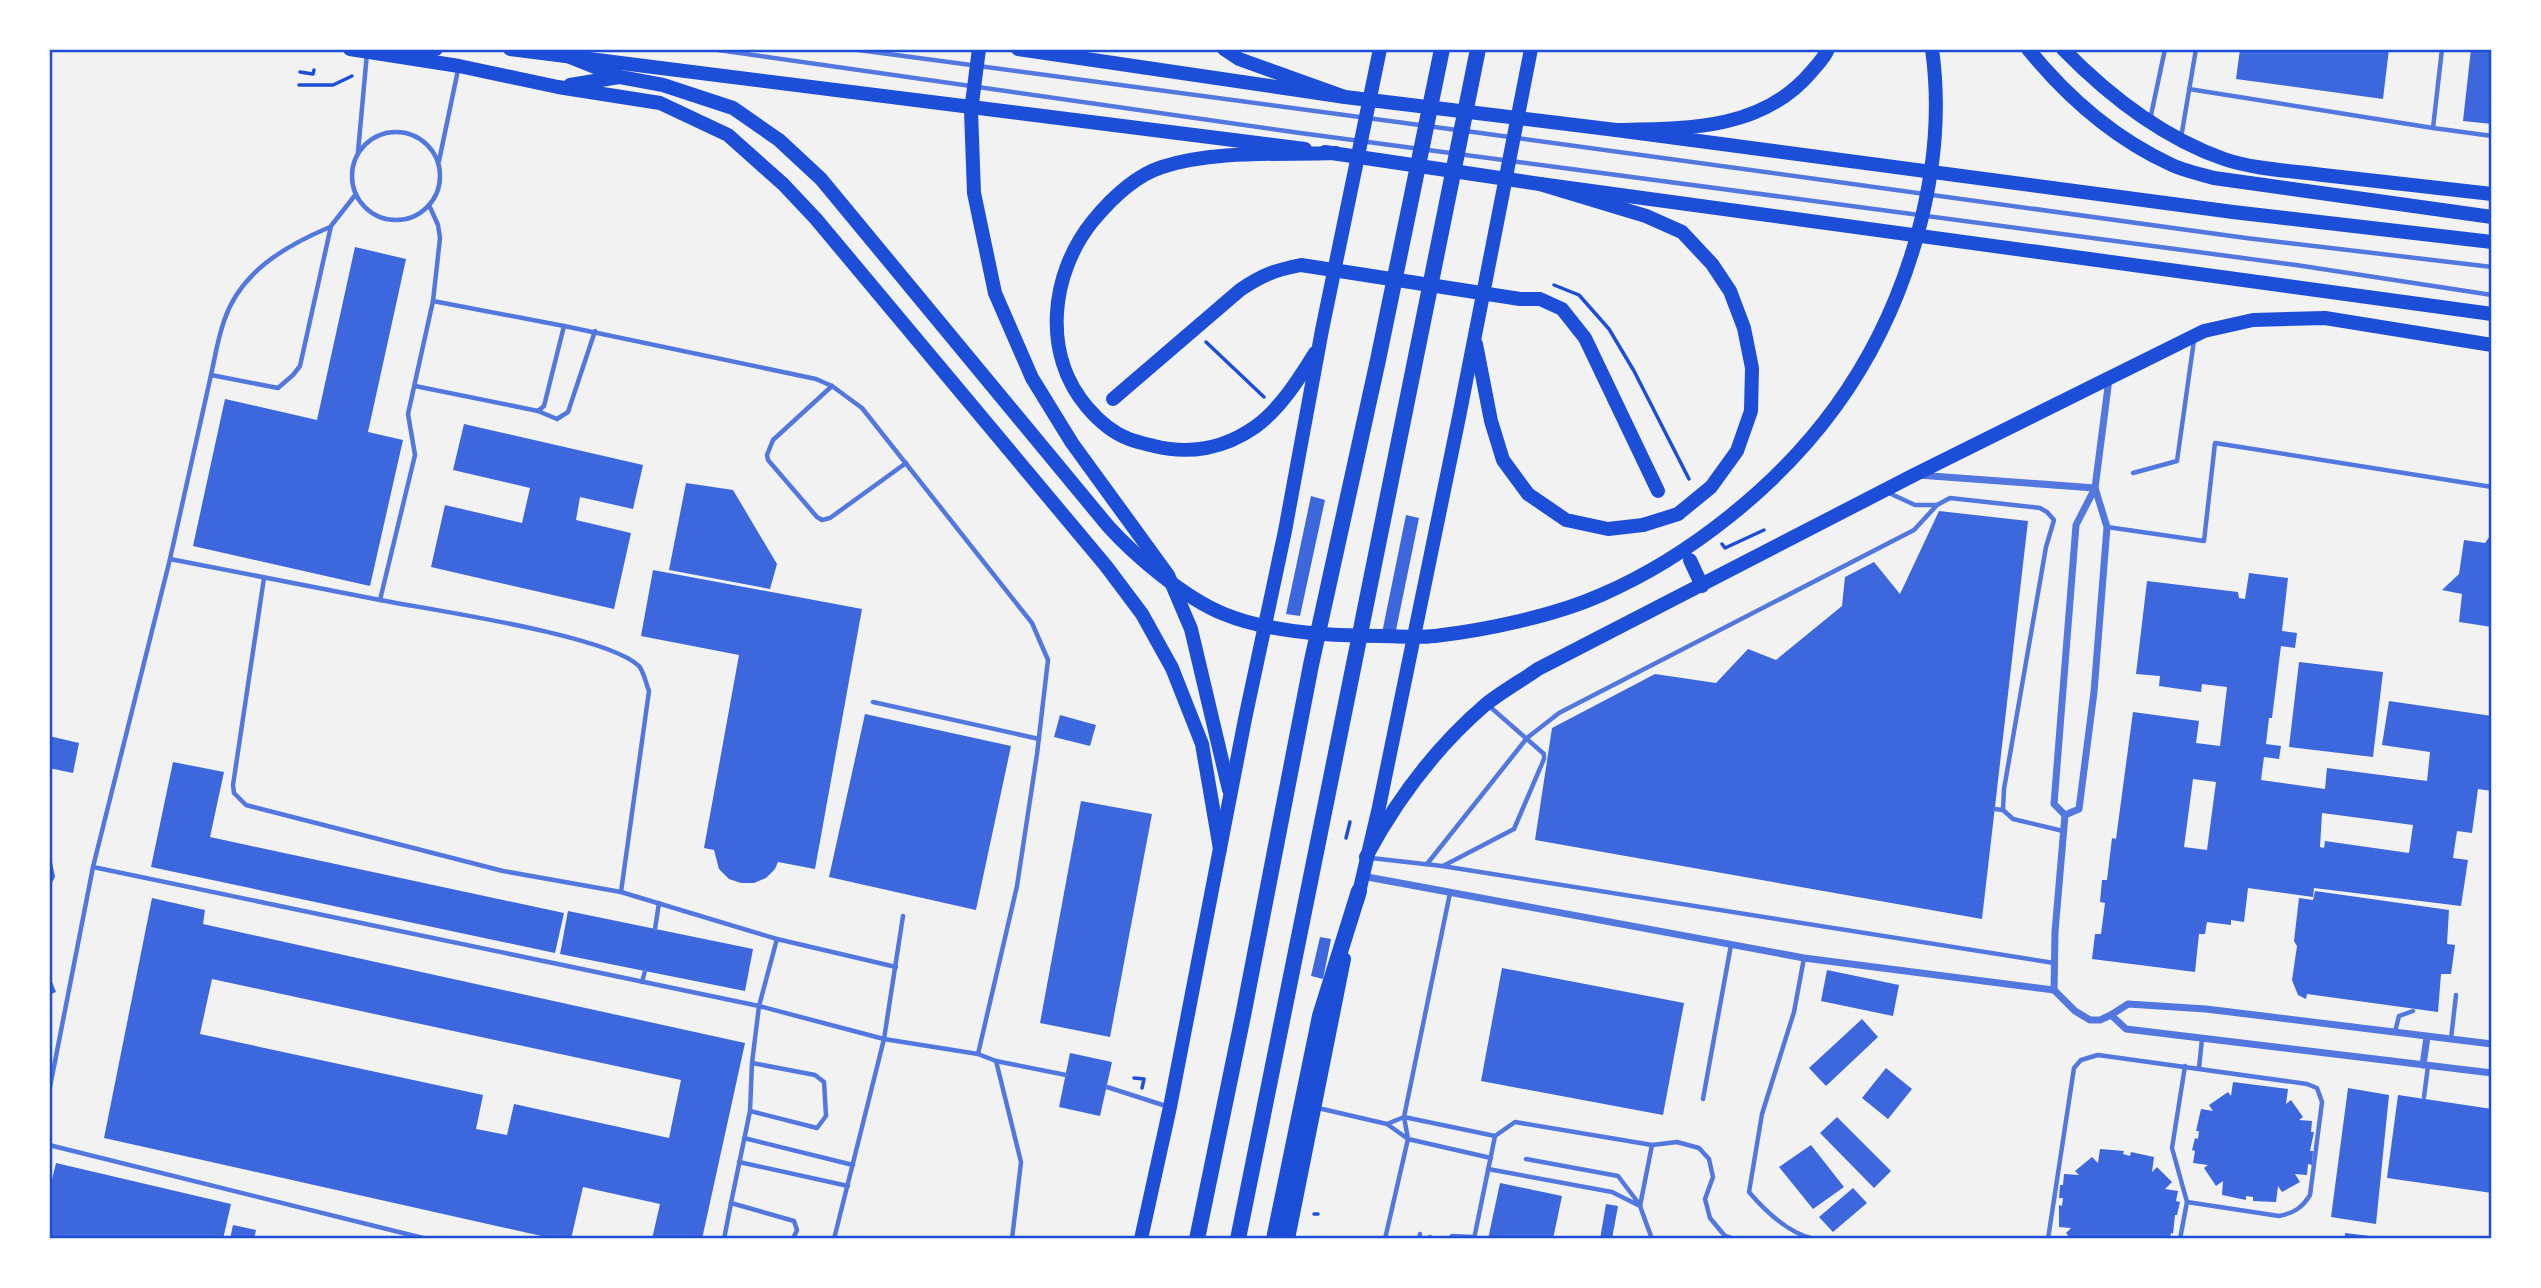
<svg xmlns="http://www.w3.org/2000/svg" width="2541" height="1288" viewBox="0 0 2541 1288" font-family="'PT Sans Narrow',sans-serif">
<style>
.building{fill:#3d67dc;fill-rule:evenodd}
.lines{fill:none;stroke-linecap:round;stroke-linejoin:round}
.path{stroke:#1d4ed8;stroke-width:3.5}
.service{stroke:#5277de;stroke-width:4.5}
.minor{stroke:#5277de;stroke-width:7}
.primary{stroke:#1d4ed8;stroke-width:14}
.trunk{stroke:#1d4ed8;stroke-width:14}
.motorway{stroke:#1d4ed8;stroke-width:16}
.neatline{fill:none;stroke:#1d4ed8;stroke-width:2.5}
</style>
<rect width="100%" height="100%" fill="#f2f2f2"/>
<g class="building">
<path d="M2240 49H2389L2383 99 2236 79Z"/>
<path d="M2471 49H2492V124L2463 121Z"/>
<path d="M355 247 406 259 368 432 403 440 370 586 193 546 225 399 317 420Z"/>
<path d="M464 424 643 465 633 509 580 497 576 520 631 533 614 609 431 567 445 505 522 523 530 488 453 470Z"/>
<path d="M686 483 733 490 777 564 770 589 669 570Z"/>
<path d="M1311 496 1325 500 1300 616 1286 614Z"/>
<path d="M1939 511 2028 521 1982 919 1535 840 1552 728 1655 674 1716 683 1748 649 1776 660 1842 606 1845 577 1874 562 1900 594Z"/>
<path d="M1406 515 1419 518 1395 635 1382 633Z"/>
<path d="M2492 533V627L2459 622 2462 594 2442 590 2459 574 2464 540 2485 543Z"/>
<path d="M653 570 862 609 815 869 778 862 775 869 766 878 754 883H741L729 879 719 869 714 850 704 848 739 655 641 636Z"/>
<path d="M2249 573 2288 578 2282 631 2297 633 2295 648 2281 646 2272 718H2269L2266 744 2281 746 2279 759 2264 757 2261 780 2325 789 2327 768 2427 781 2430 752 2382 745 2389 701 2492 716 2490 760H2492V791L2478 789 2472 833 2457 831 2453 858 2468 860 2461 906 2314 888 2313 897 2248 888 2244 922 2231 920V925L2207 922 2205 934H2199L2195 972 2092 959 2095 934H2101L2105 903 2100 902 2102 880H2107L2112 838 2116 839 2133 712 2199 721 2196 743 2220 746 2227 687 2202 684 2201 692 2159 686 2160 676 2136 674 2147 581 2238 592 2239 598 2245 599ZM2193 779 2216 782 2207 850 2184 847ZM2322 813 2413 825 2409 853 2325 841 2324 848 2320 847Z"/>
<path d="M2299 662 2383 672 2373 757 2289 747Z"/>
<path d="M865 714 1011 746 976 910 829 877Z"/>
<path d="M1060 715 1096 725 1090 746 1054 737Z"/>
<path d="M49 736 79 743 73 773 49 768Z"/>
<path d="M173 762 224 772 210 837 564 913 555 953 151 867Z"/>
<path d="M1081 801 1152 814 1110 1037 1040 1023Z"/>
<path d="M49 847 55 877 49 888Z"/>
<path d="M2315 891 2449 910 2447 944 2455 945 2451 974H2441L2438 1012 2307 994 2306 999 2298 995 2292 980 2297 946 2294 941 2299 898 2313 900Z"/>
<path d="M152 898 205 910 203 924 745 1043 702 1239H652L660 1204 583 1187 571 1239H555L104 1138ZM212 979 681 1080 669 1138 514 1104 507 1135 476 1129 483 1095 200 1034Z"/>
<path d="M568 911 753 949 745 991 560 954Z"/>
<path d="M1320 937 1331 939 1323 979 1311 976Z"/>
<path d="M1502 968 1684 1003 1663 1115 1481 1081Z"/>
<path d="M1827 970 1899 985 1893 1016 1821 1001Z"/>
<path d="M49 974 56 992 49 995Z"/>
<path d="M1862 1019 1878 1037 1826 1086 1809 1068Z"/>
<path d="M1070 1053 1112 1062 1100 1116 1059 1107Z"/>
<path d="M1886 1068 1912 1089 1888 1119 1862 1098Z"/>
<path d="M2233 1082 2288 1089 2286 1104 2291 1100 2303 1117 2299 1120 2312 1121 2311 1132H2314L2310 1151H2313L2312 1165 2308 1164 2307 1175 2295 1174 2300 1182 2282 1192 2278 1186 2276 1202 2253 1201V1197L2246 1196V1200L2222 1195 2223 1181 2216 1186 2204 1168 2208 1165 2193 1163 2195 1151 2192 1150 2195 1138 2198 1139 2199 1131H2196L2201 1109 2213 1111 2209 1105 2228 1092 2231 1096Z"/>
<path d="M2348 1088 2389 1095 2376 1224 2331 1217Z"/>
<path d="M2398 1095 2492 1109V1193L2387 1178Z"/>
<path d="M1837 1117 1891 1171 1874 1188 1820 1133Z"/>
<path d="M1811 1145 1844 1187 1813 1209 1779 1167Z"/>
<path d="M2100 1149 2124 1151 2123 1154 2130 1156 2131 1152 2154 1157 2152 1172 2157 1167 2172 1182 2165 1189 2178 1191 2176 1201 2180 1202 2177 1215H2175L2173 1234 2171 1233 2170 1239H2071L2066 1233 2071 1228 2059 1227V1205L2062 1206 2063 1198H2059L2060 1185H2063L2064 1174 2079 1175 2075 1171 2092 1157 2098 1163Z"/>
<path d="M56 1163 231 1204 223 1239H49V1192Z"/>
<path d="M1500 1183 1562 1196 1553 1239H1488Z"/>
<path d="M1853 1188 1867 1203 1833 1232 1819 1217Z"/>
<path d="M1606 1204 1618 1206 1612 1239H1600Z"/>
<path d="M233 1225 256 1230 254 1239H230Z"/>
<path d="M2345 1233 2378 1237V1239H2345Z"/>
</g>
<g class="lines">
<g class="path">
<path d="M300 72 313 74 314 70"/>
<path d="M299 85H333L352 76"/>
<path d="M1554 285 1579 295 1609 329 1634 371 1689 479"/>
<path d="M1206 342 1264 397"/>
<path d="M1722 544 1725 548 1764 530"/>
<path d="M1346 838 1350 822"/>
<path d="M1134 1078 1144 1079 1142 1088"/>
<path d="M1314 1214H1318"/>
</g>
<g class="service">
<path d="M711 49 1300 133 2296 265 2492 295"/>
<path d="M851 49 1457 130"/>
<path d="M2442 49 2433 128 2492 136"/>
<path d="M2189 89 2433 128"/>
<path d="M2150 120 2165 49"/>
<path d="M1466 131 2246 238 2492 267"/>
<circle cx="396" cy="176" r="44"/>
<path d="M2181 138 2196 49"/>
<path d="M358 152 367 53"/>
<path d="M439 161 458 70"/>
<path d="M356 194 331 226 300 366 293 375 278 388 211 375 170 559 380 600 415 455 408 414 433 301 440 238 438 225 429 205"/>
<path d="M564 326 816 379 832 386 862 408 1032 623 1048 660 1037 754 1017 886 978 1054"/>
<path d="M211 375C215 357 218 338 224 321 240 272 285 246 330 227"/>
<path d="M415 386 538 411 544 406 564 326 433 301"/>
<path d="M832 386 773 440 767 455 768 460 817 517 822 520 830 518 906 463"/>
<path d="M538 411 557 419 568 412 595 331"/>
<path d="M2133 473 2177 461 2194 340"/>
<path d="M1889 493 1915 505H1937"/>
<path d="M2107 527 2204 541 2215 443 2492 487"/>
<path d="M264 578 233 785 234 793 246 805 503 871 621 892 777 939 896 967"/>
<path d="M380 600C431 610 607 635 639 666 644 672 646 684 649 691L621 892"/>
<path d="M873 702 1039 739"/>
<path d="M1995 809 2003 810"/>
<path d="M1371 858 1442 866 2054 963"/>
<path d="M1427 864 1527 738 1559 713 1914 530 1937 505 1950 498 2040 508 2047 512 2054 520 2046 547 2004 789 2003 810 2013 819 2063 831"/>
<path d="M1443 866 1514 829 1544 759V754L1488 705"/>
<path d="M93 867 759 1006 752 1063 815 1075 824 1082 826 1116 817 1128 750 1111 752 1063"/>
<path d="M903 916 884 1039 978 1054 996 1061 1066 1075"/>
<path d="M655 929 659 903"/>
<path d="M777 939 759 1006 884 1039 834 1239"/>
<path d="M1804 958 1794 1012 1762 1114 1749 1192C1766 1212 1788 1233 1814 1239"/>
<path d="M642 982 645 971"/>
<path d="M2395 1032 2399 1016 2413 1011"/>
<path d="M2451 1039 2456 995"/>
<path d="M996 1061 1021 1162 1012 1239"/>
<path d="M2199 1068 2202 1039"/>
<path d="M1107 1087 1169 1107"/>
<path d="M49 1092 93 867 170 559"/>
<path d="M2424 1097 2428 1066"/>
<path d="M1703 1099 1731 945"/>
<path d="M1318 1108 1387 1124 1408 1139 1491 1158"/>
<path d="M750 1111 731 1203 794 1221 797 1230 793 1239"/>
<path d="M1387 1124 1404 1117 1495 1136"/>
<path d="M744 1138 853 1165"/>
<path d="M49 1145 427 1239"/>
<path d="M1652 1145 1640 1206 1652 1239"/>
<path d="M1526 1159 1618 1176 1640 1205"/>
<path d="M739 1162 848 1186"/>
<path d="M1488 1169 1612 1192 1640 1206"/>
<path d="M724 1239 731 1203"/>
<path d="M1385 1239 1408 1139 1404 1117 1450 893"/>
<path d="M1419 1239 1420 1234"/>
<path d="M1430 1239V1237"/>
<path d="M1449 1239 1452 1236 1474 1237"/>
<path d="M1474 1239 1495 1136 1515 1122 1652 1145 1677 1142 1699 1148 1709 1159 1713 1177 1705 1199 1710 1218 1725 1236 1734 1239"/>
<path d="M2048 1239 2074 1068 2081 1060 2098 1055 2307 1084 2317 1088 2322 1102 2310 1195C2302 1208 2294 1213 2279 1216L2187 1202"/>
<path d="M2180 1239 2187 1202 2172 1148 2185 1066"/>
</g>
<g class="minor">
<path d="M1918 475 2095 488"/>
<path d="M2065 815 2054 804 2076 525 2095 488 2109 379"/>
<path d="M2065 815 2079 809 2094 692 2107 527 2095 488"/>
<path d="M1362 876 1804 958 2054 990 2075 1011 2090 1020H2100L2111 1015 2128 1004 2206 1009 2492 1044"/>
<path d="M2054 990 2055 932 2065 815"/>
<path d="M2111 1015 2126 1029 2492 1073"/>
<path d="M2423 1065 2427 1037"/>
</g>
<g class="primary">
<path d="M510 49 1305 149"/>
<path d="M1018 49 1345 97 1616 130 2233 212 2492 242"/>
<path d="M403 56 436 49"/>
<path d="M1325 152 1540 184 2492 314"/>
</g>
<g class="trunk">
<path d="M350 49 459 66 558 87 660 103 728 135 783 184 816 219 1106 566 1142 614 1172 668 1202 744 1220 849"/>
<path d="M979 49 971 111 974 193 995 293 1032 378 1072 443 1168 575 1191 629 1229 790"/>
<path d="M1224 49 1239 59 1345 97"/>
<path d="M2028 49C2067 97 2115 139 2172 165 2185 171 2200 174 2214 178L2492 217"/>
<path d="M2063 49C2109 96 2161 137 2224 159 2253 169 2292 171 2323 175 2379 181 2436 188 2492 194"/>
<path d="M570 57 620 77 663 85 733 108 779 140 821 179 1108 526C1135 556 1186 599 1224 614 1270 633 1331 636 1380 636 1398 636 1417 638 1435 636 1486 630 1554 616 1601 595 1689 557 1779 485 1836 406 1907 308 1949 170 1932 49"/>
<path d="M570 85 619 77"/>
<path d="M1616 130C1687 129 1763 130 1812 71 1818 64 1825 57 1828 49"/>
<path d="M1476 344 1491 421 1503 460 1528 494 1566 520 1608 529 1643 525 1678 514 1711 487 1737 451 1751 411 1752 368 1744 328 1730 291 1712 264 1682 232 1646 216 1540 184"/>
<path d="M1315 353C1299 379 1280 409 1255 427 1225 448 1190 455 1154 446 1146 444 1137 442 1129 439 1113 433 1098 420 1087 407 1042 354 1050 275 1092 222 1110 200 1134 176 1162 167 1215 150 1280 155 1336 153"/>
<path d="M1113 399 1240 290C1262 275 1275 270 1301 265L1520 299H1540L1562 309 1585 338 1658 491"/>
<path d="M1690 560 1702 586"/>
<path d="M1366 857C1397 799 1435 748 1485 705 1501 692 1521 681 1538 669L1914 475 2204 331 2253 320 2325 318 2492 345"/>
<path d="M1357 901 1379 807 1459 417 1531 49"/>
<path d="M1141 1239 1170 1107 1245 719 1285 531 1322 330 1380 49"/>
<path d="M1288 1239 1344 959"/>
</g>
<g class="motorway">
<path d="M1197 1239 1243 1016 1311 665 1378 360 1442 49"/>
<path d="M1238 1239 1478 49"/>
<path d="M1274 1239 1320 1016 1359 891"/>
</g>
</g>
<rect width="2541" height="1288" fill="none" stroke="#ffffff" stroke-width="102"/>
<rect x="51" y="51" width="2439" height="1186" class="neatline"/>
</svg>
